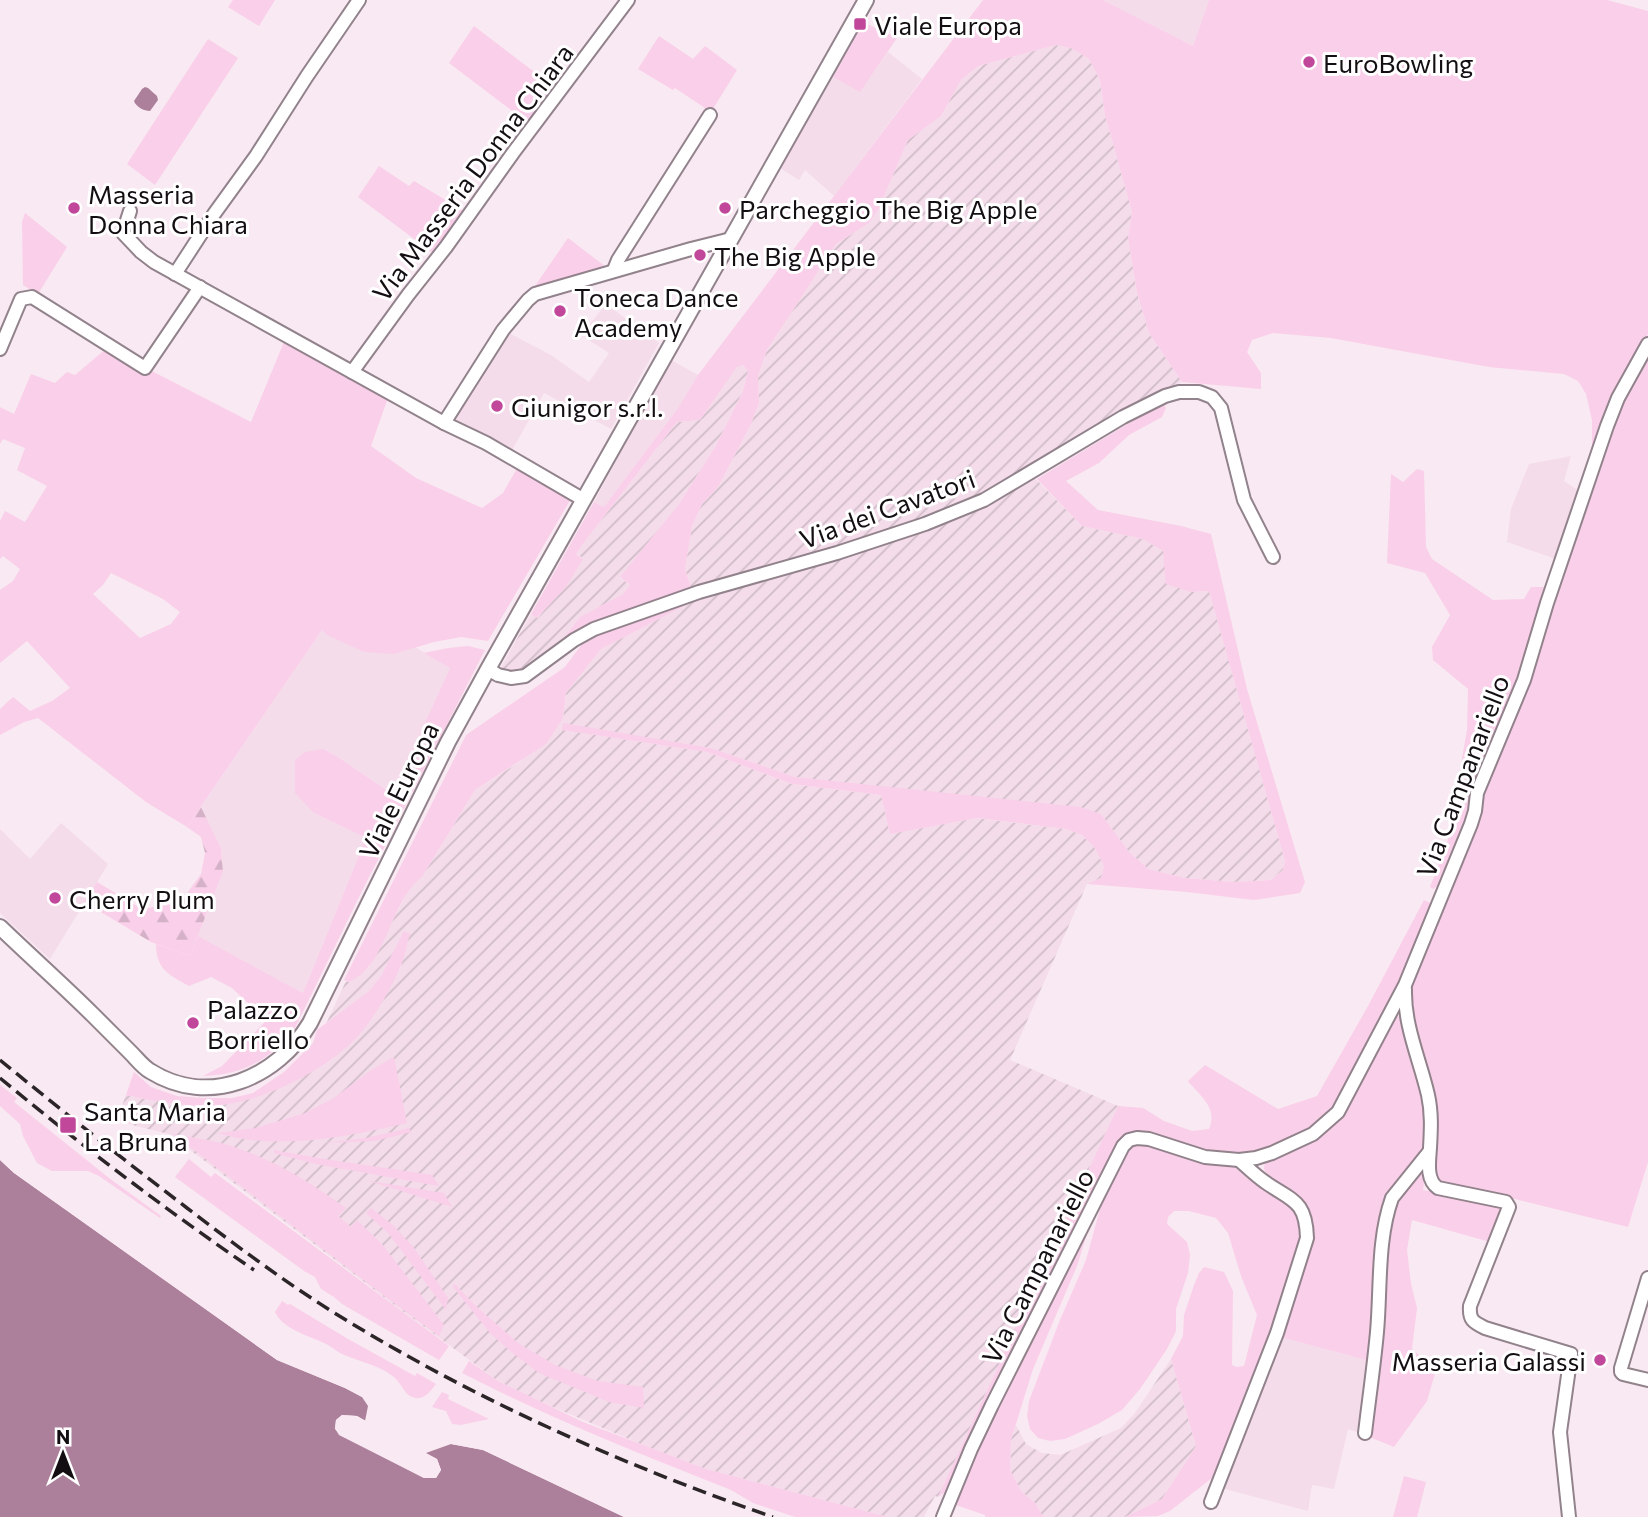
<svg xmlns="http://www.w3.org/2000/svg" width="1648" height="1517" viewBox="0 0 1648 1517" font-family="Commissioner,sans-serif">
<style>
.built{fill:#f4dcea}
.industrial{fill:url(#industrial-furrows)}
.grass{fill:#facfe9;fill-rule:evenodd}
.forest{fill:url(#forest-firs)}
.water{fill:#ac809b}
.pier{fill:#f9e9f2}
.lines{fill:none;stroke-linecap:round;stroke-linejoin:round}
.minor-casing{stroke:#91828b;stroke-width:16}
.tertiary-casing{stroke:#91828b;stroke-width:18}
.minor{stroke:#fff;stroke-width:12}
.tertiary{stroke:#fff;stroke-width:14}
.rail{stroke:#2b2528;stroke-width:3.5;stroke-dasharray:14 7;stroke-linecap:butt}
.poi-dot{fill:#c1479b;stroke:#fff;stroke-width:2.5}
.labels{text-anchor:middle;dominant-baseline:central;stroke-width:6;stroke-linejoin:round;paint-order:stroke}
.poi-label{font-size:26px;fill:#130e11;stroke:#fff;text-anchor:start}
.street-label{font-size:26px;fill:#130e11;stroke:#fff}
</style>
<defs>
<pattern id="industrial-furrows" width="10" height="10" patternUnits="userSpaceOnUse" patternTransform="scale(1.75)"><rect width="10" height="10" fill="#f4dcea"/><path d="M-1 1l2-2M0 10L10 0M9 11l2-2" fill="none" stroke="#d0bcc8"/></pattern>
<pattern id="forest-firs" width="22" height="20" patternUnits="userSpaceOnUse" patternTransform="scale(1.75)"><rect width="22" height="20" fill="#facfe9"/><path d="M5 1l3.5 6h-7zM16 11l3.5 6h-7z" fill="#d5b1c7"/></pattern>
</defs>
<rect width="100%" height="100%" fill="#f9e9f2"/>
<g class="built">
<path d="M1103 0H1209L1193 46Z"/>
<path d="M888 52 922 79 834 196 805 170 799 180 780 168 833 77 860 91Z"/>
<path d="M606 304 659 343 611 429 544 393 510 454 449 422 507 332 551 355 589 382 609 353 581 335Z"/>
<path d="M671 360 698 375 678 408 604 507 594 502Z"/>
<path d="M1571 456 1564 481 1579 491 1556 559 1507 542 1511 509 1529 464Z"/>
<path d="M322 630 394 654 415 647 450 668 392 794 338 757 323 749 314 813 366 838 303 993 198 936 223 872 221 848 201 807Z"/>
<path d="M61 823 108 864 50 959 0 913V829L30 859Z"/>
<path d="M1280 1337 1370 1361 1363 1434 1348 1429 1334 1489 1312 1485 1308 1511 1221 1488Z"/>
</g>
<g class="industrial">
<path d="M1056 45 1071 48 1089 59 1100 80 1105 115 1132 212 1128 238 1137 293 1149 333 1182 382 1155 393 1133 405 1027 470 1082 526 1143 539 1163 551 1191 592 1209 591 1285 861 1283 870 1270 880 1234 882 1185 878 1148 869 1129 852 1101 814 795 777 711 748 563 724V730L707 752 792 784 881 795 890 834 976 818 1066 829 1082 835 1094 847 1104 866 1101 878 1087 884 1010 1060 1118 1106 938 1497 935 1496 924 1517H888L706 1469 648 1447 541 1402 498 1381 393 1304 169 1134 136 1126 102 1114 106 1105 120 1111 126 1095 150 1100 207 1106 229 1104 271 1092 360 1034 375 1014 401 966 409 934 404 932 381 976 369 991 326 1024 346 981 349 982 369 967 405 896 414 883 422 877 475 790 521 761 563 718 566 693 601 649 690 603 691 588 685 569 692 526 702 504 718 487 751 424 759 403 758 376 767 350 836 244 869 223 878 210 908 140 941 116 961 80 978 66Z"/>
<path d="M743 365 748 371 743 391 715 447 679 504 620 578 630 585 623 594 580 617 563 639 544 657 521 669 508 671 500 669 531 614 538 618 583 558 576 554 582 545 677 422 700 420 737 367Z"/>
<path d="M1171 1359 1196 1446 1162 1499 1125 1517H1043L1036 1504 1021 1491 1010 1470 1011 1440 1016 1425 1026 1444 1042 1453 1060 1455 1121 1428 1135 1413Z"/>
</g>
<g class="grass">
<path d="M233 0H275L259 26 228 7Z"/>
<path d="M983 0H1103L1193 46 1209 0H1607L1648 11V334L1611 395 1592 452V420L1586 394 1578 381 1564 374 1489 367 1331 338 1273 333 1252 340 1247 352 1261 373V389L1182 382 1149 333 1137 293 1128 238 1132 212 1105 115 1100 80 1089 59 1071 48 1056 45 978 66 961 80 941 116 908 140 878 210 869 223 836 244 767 350 758 376 759 403 751 424 718 487 702 504 692 526 685 569 691 588C646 603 604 615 563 639L580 617 623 594 630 585 620 577 679 504 715 447 743 391 748 371 743 365 737 367 700 420 677 422 582 545 576 554 583 559 566 587 537 618 531 614 594 502 604 507 678 408 698 375Z"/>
<path d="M863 22 897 38 860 92 833 77Z"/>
<path d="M474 26 558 90 532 126 449 63Z"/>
<path d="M659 36 693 59 705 46 737 70 711 112 675 88 673 90 638 69Z"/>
<path d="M208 39 238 58 155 185 127 164Z"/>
<path d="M379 166 409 186 414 181 467 213 437 256 358 197Z"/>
<path d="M25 213 67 247 38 294 23 285 22 222Z"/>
<path d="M568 238 606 267 539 290 535 286Z"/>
<path d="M286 337 389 395 371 446 416 478 482 508 503 493 519 465 572 497 488 641 461 637 434 642 394 654 364 652 327 635 322 630 187 827 146 802 38 718 24 722 0 735V709L13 697 30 711 52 701 70 688 27 641 0 663V590L13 581 20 569 3 556 0 559V521L5 511 25 522 47 486 17 470 25 448 3 439 0 444V407L14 414 31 374 55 383 67 372 75 375 107 348 251 422ZM111 573 163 599 180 612 171 624 140 638 93 594 103 585Z"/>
<path d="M1648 352V1162L1628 1227 1515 1199 1440 1184 1435 1180 1410 997 1411 981 1479 821 1482 792 1620 406Z"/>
<path d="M1162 403 1166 408 1162 417 1129 435 1099 463 1066 481 1098 510 1181 526 1211 534 1247 689 1305 882 1300 893 1254 900 1187 892 1087 884 1101 878 1104 866 1094 847 1082 835 1066 829 977 818 890 834 881 795 792 784 707 752 562 730 563 723 711 748 795 777 1081 807 1101 814 1129 852 1148 869 1185 878 1234 882 1271 880 1283 870 1285 861 1209 591 1191 592 1166 584 1163 551 1143 539 1082 526 1037 479Z"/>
<path d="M1417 469 1424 471 1426 547 1432 559 1493 600 1524 599 1531 587H1546L1520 677 1466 821 1439 885 1433 889 1430 887 1447 844 1467 730 1468 689 1433 660 1432 647 1450 615 1425 573 1387 563 1391 474 1403 482Z"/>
<path d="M690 603 601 649 566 693 563 718 546 744 475 790 422 877C388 903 389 964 349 982L344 980 466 735 565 667 582 644 603 633Z"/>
<path d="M468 646 485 650 363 889 293 1032C267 1061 242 1075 203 1076L222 1066 264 1023 263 1017 232 988 211 977 189 986C169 975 156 969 156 944L190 956 198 936 303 993 366 838 314 813 295 793V760L305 752 323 749 338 757 392 794 450 668 424 653 448 648Z"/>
<path d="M1424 900 1430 903V910L1394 997 1330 1115 1301 1134 1262 1151 1233 1156 1208 1153 1126 1136 951 1488 938 1497 1118 1106 1143 1108 1164 1121 1192 1131 1209 1129C1218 1108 1201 1097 1188 1081L1205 1065 1278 1109 1317 1096 1368 1006Z"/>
<path d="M404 931 410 934C407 944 405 956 401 965 394 984 373 1020 359 1035 329 1068 272 1097 228 1104 194 1109 158 1102 126 1095L134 1072 151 1087 177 1096 202 1098H232L253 1093 284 1072 313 1043 317 1030 369 991 381 976Z"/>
<path d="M1397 1016 1400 1017 1404 1020 1426 1109 1427 1145 1386 1198 1370 1361 1280 1337 1311 1234 1307 1207 1299 1196 1269 1179 1264 1169 1265 1161 1320 1133 1393 1020Z"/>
<path d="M394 1057 407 1123C346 1137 278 1151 217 1133L256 1128 305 1113 334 1098 371 1070Z"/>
<path d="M0 1085 17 1098 14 1102 109 1178 161 1216 160 1218 99 1176 88 1171H52L37 1163 23 1136 20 1124 0 1106Z"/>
<path d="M409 1128 411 1132 375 1141 323 1143 366 1138Z"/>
<path d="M173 1134C189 1137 205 1139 221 1143 266 1155 309 1181 346 1208L338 1216 351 1227 357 1220 382 1244 444 1325 439 1336 387 1298Z"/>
<path d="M1144 1143 1233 1164 1282 1197 1299 1212 1302 1237 1285 1298 1217 1474 1170 1511 1158 1516 1125 1517 1162 1499 1196 1446 1171 1359 1183 1336 1184 1315 1194 1285 1199 1273 1204 1267 1224 1272 1233 1291 1232 1365 1237 1367 1244 1366 1257 1315 1241 1276 1228 1233 1216 1218 1189 1211H1174L1168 1217 1167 1224 1187 1242 1190 1255 1188 1273 1176 1309V1331L1167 1349 1140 1389 1122 1410 1098 1424 1065 1439 1050 1441 1038 1438 1030 1429 1027 1416 1029 1401 1060 1320 1086 1260 1103 1198 1125 1150 1130 1146Z"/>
<path d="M274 1150 318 1158 432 1175 439 1186 315 1164 274 1153Z"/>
<path d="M189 1159 211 1177 215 1173 449 1346 439 1360 342 1304 334 1297 321 1289 315 1277 304 1271 175 1177Z"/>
<path d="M1426 1167 1423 1190 1499 1205 1502 1208V1213L1490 1242 1412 1220 1407 1250 1411 1284 1417 1308 1412 1349 1436 1370 1427 1401 1394 1447 1367 1436 1389 1227 1394 1206 1400 1196Z"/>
<path d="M369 1181 444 1193 452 1207Z"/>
<path d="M371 1208 394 1226 414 1248 448 1298 446 1310 389 1234 366 1213Z"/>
<path d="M1095 1208 1077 1266 1033 1369 1011 1440 1010 1470 1021 1491 1036 1504 1043 1517H985V1515L953 1504 976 1449Z"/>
<path d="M454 1283 476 1306 518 1343 555 1365 598 1381 643 1387 644 1408 609 1402 539 1373 510 1351 490 1333 453 1287Z"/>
<path d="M282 1301 288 1305 290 1304 348 1339 415 1376 417 1373 436 1384C431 1390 425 1400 415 1398 405 1396 402 1385 396 1379 393 1376 387 1372 383 1370 370 1363 355 1360 342 1354 336 1351 331 1346 324 1343 307 1335 283 1329 275 1312Z"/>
<path d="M469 1361 498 1381 583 1422 706 1469 888 1517H795L753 1503 731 1490C640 1454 549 1418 462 1373Z"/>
<path d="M442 1392 449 1395 448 1399 489 1419 461 1425 452 1424 446 1411 432 1407Z"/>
<path d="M1404 1476 1426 1482 1417 1517H1393Z"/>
</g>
<path class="forest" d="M201 807 221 848 223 872 190 956 151 942 84 902 97 882 142 909 180 903 201 874 205 853 201 837 187 827Z"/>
<g class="water">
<path d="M145 87 148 88 157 96 158 100 150 111C144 111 136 107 134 101L142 89Z"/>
<path d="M0 1160 14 1173 277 1360 345 1388 362 1397 368 1406 365 1421 357 1416 342 1415 336 1420 335 1428 339 1435 424 1478H436L441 1470 437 1459 426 1453 451 1444 483 1450 624 1517H0Z"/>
</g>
<g class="pier">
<path d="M0 1157 16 1171 279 1357 346 1384 364 1394 366 1397H362L345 1388 277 1360 14 1173 0 1160Z"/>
<path d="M342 1415 357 1416 368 1422 365 1424 356 1420 343 1419 339 1421 338 1428 341 1432 425 1474 434 1475 437 1470 434 1461 424 1456 423 1452 437 1459 441 1470 436 1478H424L339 1434 335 1429 336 1420Z"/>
<path d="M451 1441 484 1447 626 1514 628 1517H624L483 1450 451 1444 448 1442Z"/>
</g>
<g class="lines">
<g class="minor-casing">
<g id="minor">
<path d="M130 211 123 233 141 252 154 262 444 423 486 443 584 500"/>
<path d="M614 270 618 260 710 115"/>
<path d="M175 274 214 214 256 156 307 76 359 0"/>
<path d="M0 349 21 299 32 297 145 368 200 287"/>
<path d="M352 372 408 295 446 247 513 153 628 0"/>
<path d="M444 423 503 330 528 300 535 294 691 249 731 239"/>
<path d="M488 669 498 675 511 678 525 676 574 640 594 629 699 592 837 553 925 524 984 500 1123 417 1165 396 1179 392H1199L1212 397 1221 408 1244 500 1273 557"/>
<path d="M1405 989C1404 1026 1420 1060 1428 1095 1432 1113 1431 1130 1430 1148 1429 1162 1426 1180 1438 1188L1506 1202 1509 1207 1470 1306C1469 1320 1473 1322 1485 1328L1571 1354 1560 1432 1569 1517"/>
<path d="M1648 1278 1621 1368V1372L1623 1374 1648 1380"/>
<path d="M1365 1433C1369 1399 1374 1365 1377 1332 1381 1288 1377 1240 1392 1198L1429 1152"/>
<path d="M1211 1502 1277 1333 1307 1238C1306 1200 1292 1201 1265 1182 1256 1176 1247 1167 1239 1160"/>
<path d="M943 1517 971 1449 992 1405 1123 1146 1129 1140 1137 1138 1149 1139 1205 1157 1239 1160 1256 1158 1272 1153 1313 1134 1338 1112 1405 985 1471 824 1475 811 1477 793 1524 680 1547 603 1607 426 1618 398 1648 344"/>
</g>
</g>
<g class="tertiary-casing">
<path id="tertiary" d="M0 927C31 957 63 985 93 1015 106 1028 118 1040 131 1053 137 1059 143 1067 150 1071 209 1108 277 1078 310 1023L448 742 488 669 866 0"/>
</g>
<use href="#minor" class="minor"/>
<use href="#tertiary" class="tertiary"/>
<g class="rail">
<path d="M0 1060C61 1110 124 1160 187 1208 234 1244 282 1280 333 1312 471 1398 620 1464 773 1517"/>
<path d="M0 1078C82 1146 166 1210 254 1270"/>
</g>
</g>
<g class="poi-dot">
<rect x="853" y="17" width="14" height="14" rx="3.5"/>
<circle cx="1309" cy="62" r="7"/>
<circle cx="74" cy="208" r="7"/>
<circle cx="725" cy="208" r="7"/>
<circle cx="700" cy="255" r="7"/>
<circle cx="560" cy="311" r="7"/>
<circle cx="497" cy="406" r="7"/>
<circle cx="55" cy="898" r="7"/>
<circle cx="193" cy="1023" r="7"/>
<rect x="59" y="1116" width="18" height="18" rx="3.5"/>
<circle cx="1600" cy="1360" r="7"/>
</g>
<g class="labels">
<g class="poi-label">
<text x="874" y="24">Viale Europa</text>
<text x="1323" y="62">EuroBowling</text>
<text x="88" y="193">Masseria<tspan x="88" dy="30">Donna Chiara</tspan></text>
<text x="739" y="208">Parcheggio The Big Apple</text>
<text x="714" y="255">The Big Apple</text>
<text x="574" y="296">Toneca Dance<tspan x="574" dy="30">Academy</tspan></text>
<text x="511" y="406">Giunigor s.r.l.</text>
<text x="69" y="898">Cherry Plum</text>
<text x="207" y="1008">Palazzo<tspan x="207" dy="30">Borriello</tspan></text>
<text x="84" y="1110">Santa Maria<tspan x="84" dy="30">La Bruna</tspan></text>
<text x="1586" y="1360" text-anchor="end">Masseria Galassi</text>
</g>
<g class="street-label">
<text transform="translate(472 172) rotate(-53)">Via Masseria Donna Chiara</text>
<text transform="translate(887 508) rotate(-20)">Via dei Cavatori</text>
<text transform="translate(1462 776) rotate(-69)">Via Campanariello</text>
<text transform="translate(398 790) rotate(-64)">Viale Europa</text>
<text transform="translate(1037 1266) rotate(-63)">Via Campanariello</text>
</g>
</g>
<g transform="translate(63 1454)" stroke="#ffffff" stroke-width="5" paint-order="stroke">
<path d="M0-5L12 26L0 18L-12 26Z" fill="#130e11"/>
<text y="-10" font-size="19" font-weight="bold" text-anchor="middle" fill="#130e11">N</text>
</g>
</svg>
